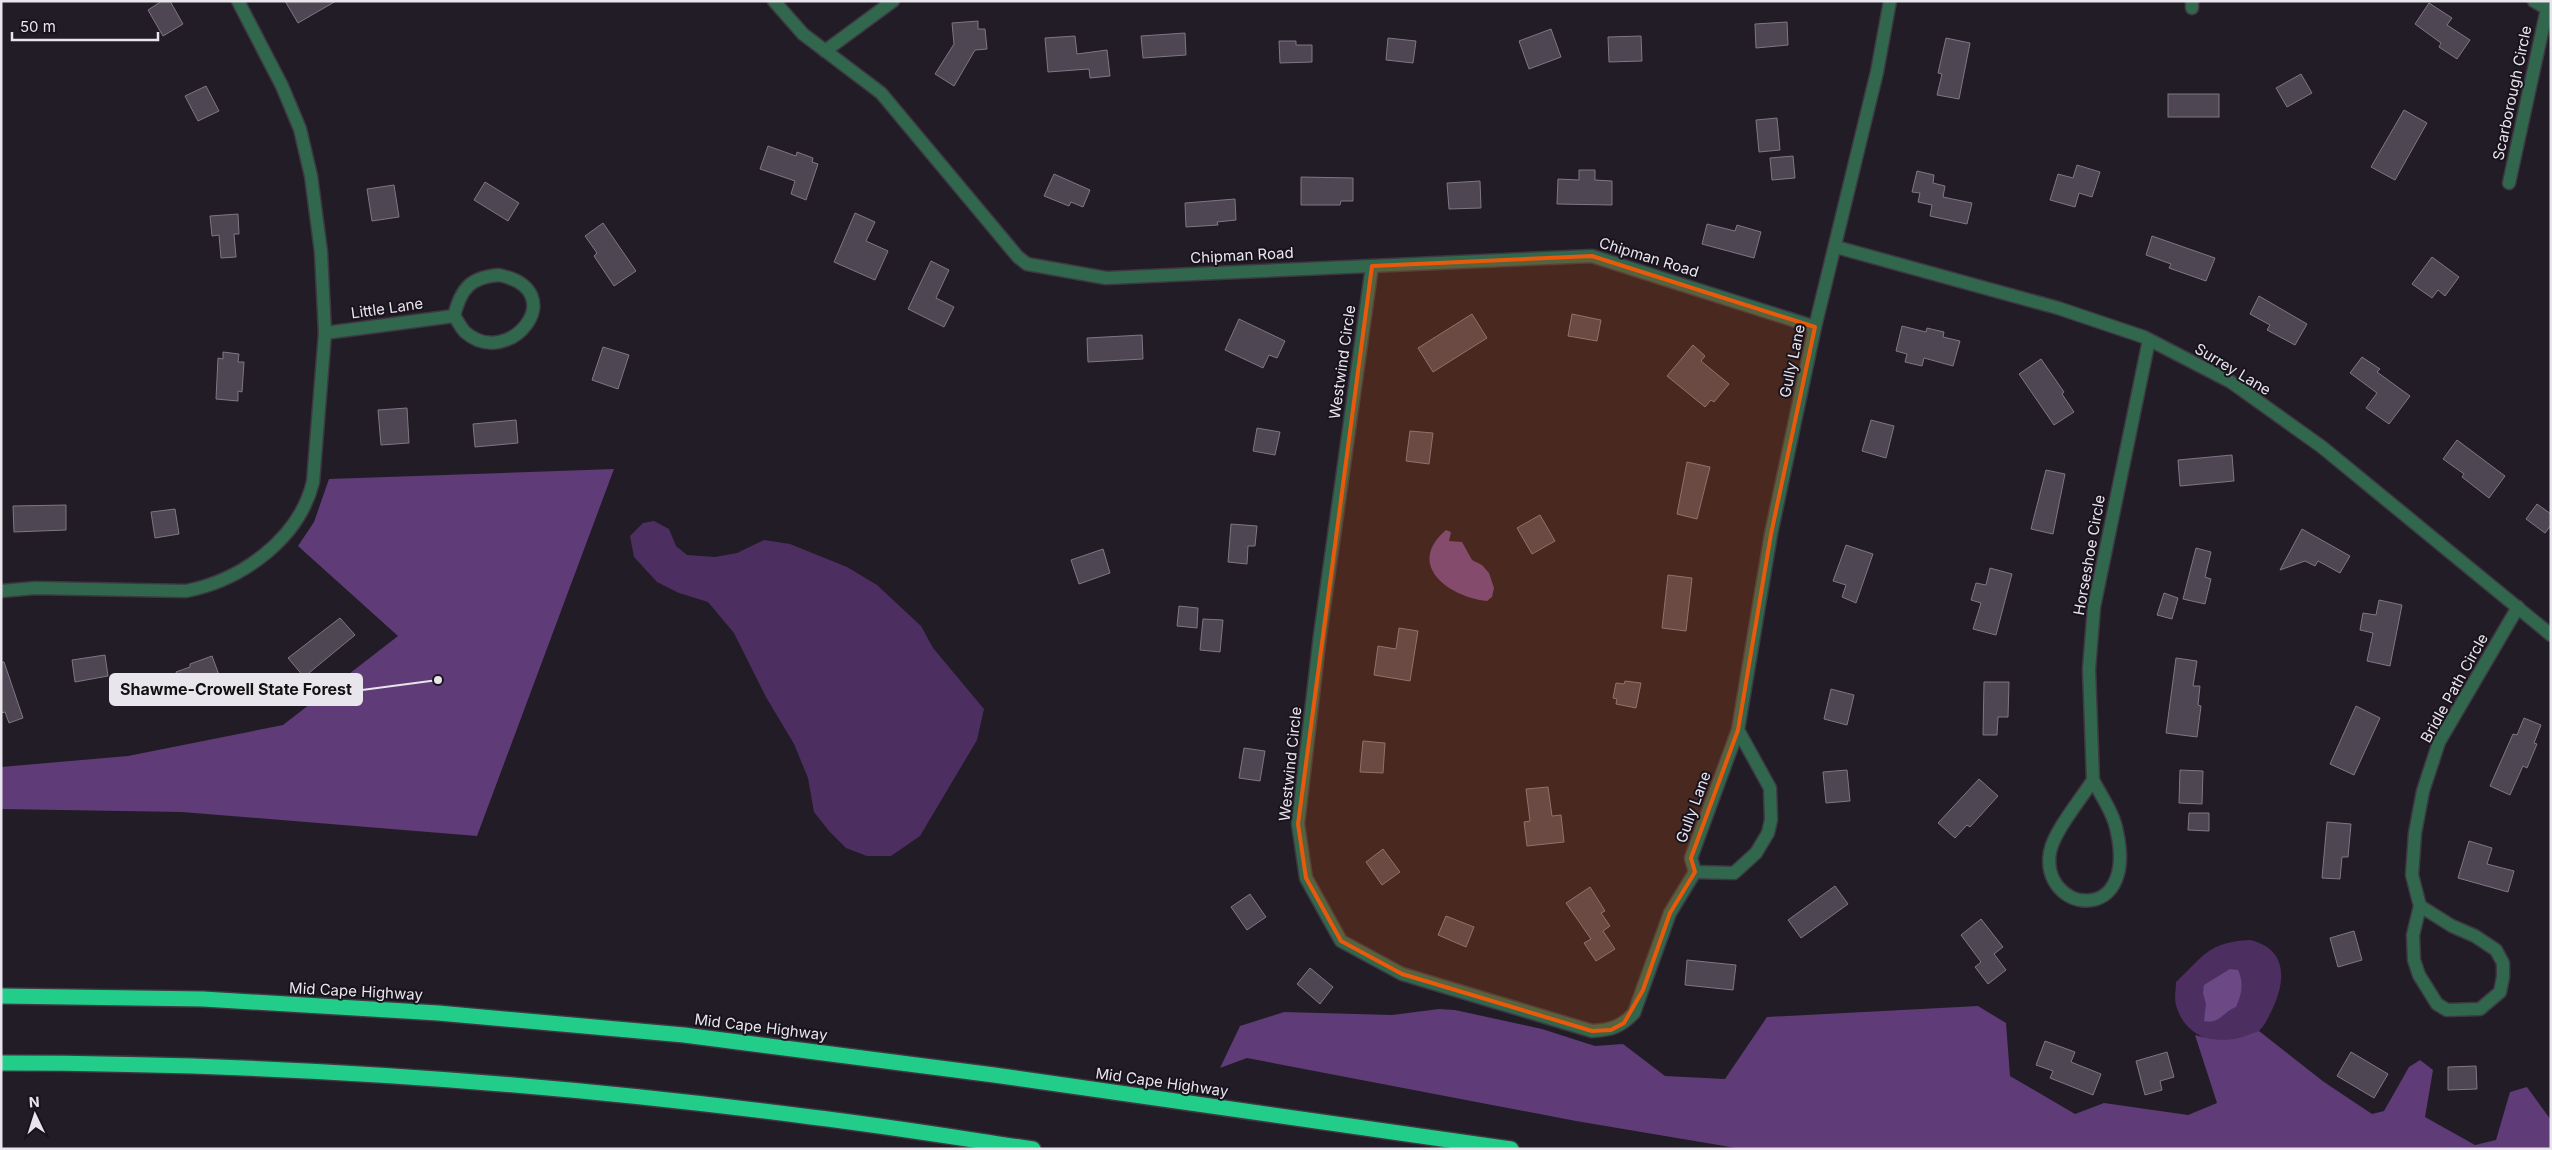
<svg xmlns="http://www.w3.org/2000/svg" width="2552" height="1150" viewBox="0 0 2552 1150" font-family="Inter,sans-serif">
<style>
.green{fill:#4c2f60}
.forest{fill:#5f3b77}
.water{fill:#6c4885}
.building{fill:#4e4753;stroke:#7e7784}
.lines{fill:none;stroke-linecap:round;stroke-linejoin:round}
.minor-casing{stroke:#3e3842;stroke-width:15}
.highway-casing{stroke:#3e3842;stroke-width:18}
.minor{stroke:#31674c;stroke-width:12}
.highway{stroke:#22cd8a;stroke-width:15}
.marked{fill:#e8590c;fill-opacity:0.2;stroke:#e8590c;stroke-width:4;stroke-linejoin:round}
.labels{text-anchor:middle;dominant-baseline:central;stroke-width:4;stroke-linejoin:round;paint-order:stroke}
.street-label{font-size:15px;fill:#e9e5ec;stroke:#19131d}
.leader{fill:none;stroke:#e9e5ec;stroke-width:2}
.callout-dot{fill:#e9e5ec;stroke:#19131d;stroke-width:2}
.callout{fill:#e9e5ec;stroke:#e9e5ec;stroke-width:2}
.callout-label{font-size:16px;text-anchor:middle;font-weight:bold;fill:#111}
</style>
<rect width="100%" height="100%" fill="#221c26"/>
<g class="green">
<path d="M654 521 669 529 676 546 687 555 715 557 737 553 764 540 790 544 847 567 877 585 921 626 933 648 984 709 977 740 920 836 891 856H867L846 848 829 831 814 812 808 778 794 744 766 697 734 633 708 602 679 593 657 582 634 557 630 536 643 523Z"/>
<path d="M2250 940C2288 949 2286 981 2272 1010 2269 1016 2265 1025 2260 1030 2256 1034 2248 1036 2243 1037 2214 1048 2184 1035 2176 1005 2174 998 2176 989 2176 982 2204 956 2208 942 2250 940Z"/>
</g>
<g class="forest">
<path d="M614 469 477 836 182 812 1 809V767L128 756 283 725 398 636 298 546 314 522 329 479Z"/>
<path d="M1978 1006 2006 1023 2010 1076 2075 1114 2104 1103 2188 1115 2217 1103 2195 1035C2223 1043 2233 1041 2259 1031L2324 1082 2372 1114 2384 1111 2409 1067 2420 1060 2433 1070 2425 1117 2475 1145 2496 1140 2510 1092 2527 1087 2551 1120V1149H1742L1576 1121 1247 1058 1220 1068 1240 1026 1284 1012 1392 1015 1439 1009 1455 1010 1542 1029 1595 1046 1623 1044 1665 1076 1725 1079 1767 1017Z"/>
</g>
<g class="water">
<path d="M1446 530 1451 532 1449 541 1462 542 1472 560 1482 565 1489 573 1494 588 1492 597 1487 601C1449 597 1405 565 1446 530Z"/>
<path d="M2230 969 2238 970C2244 983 2242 994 2236 1007 2224 1011 2219 1025 2204 1021L2206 1004 2203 993 2204 985Z"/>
</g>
<g class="building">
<path d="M162 1H170L183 24 163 36 148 10Z"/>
<path d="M285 1H336L298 23Z"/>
<path d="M2429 3 2452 18 2447 25 2470 40 2457 59 2439 47 2441 43 2415 24Z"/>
<path d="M978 21V29H985L987 49 975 50 954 86 935 74 954 44 952 23Z"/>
<path d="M1787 22 1788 45 1756 48 1755 24Z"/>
<path d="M1551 29 1561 57 1529 69 1519 41Z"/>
<path d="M1185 33 1186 55 1143 58 1141 36Z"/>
<path d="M1075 36 1077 54 1107 50 1110 76 1090 78 1089 69 1048 72 1045 38Z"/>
<path d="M1641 36 1642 61 1609 62 1608 37Z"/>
<path d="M1388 38 1416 41 1413 63 1386 60Z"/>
<path d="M1946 38 1970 43 1959 99 1937 95 1942 74 1938 73Z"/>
<path d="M1279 41H1296V45H1312V62L1280 63Z"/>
<path d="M2301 74 2312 93 2287 107 2276 88Z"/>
<path d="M206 86 219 111 198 121 185 96Z"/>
<rect x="2168" y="94" width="51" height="23"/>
<path d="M2404 110 2427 123 2395 180 2371 167Z"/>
<path d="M1777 118 1780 150 1759 152 1756 120Z"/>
<path d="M768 146 796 156 797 152 813 158 812 162 818 164 806 200 791 194 795 181 760 169Z"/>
<path d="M1793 156 1795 178 1772 180 1770 158Z"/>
<path d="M2077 165 2100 172 2092 197 2079 193 2075 207 2050 200 2058 174 2073 178Z"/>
<path d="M1579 170H1595V180L1612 181V205L1557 204 1558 179 1579 180Z"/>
<path d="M1917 171 1934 175 1933 183 1945 186 1943 197 1972 203 1967 224 1930 216 1932 205 1918 202 1920 193 1912 192Z"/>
<path d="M1054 174 1090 190 1083 207 1071 202 1069 206 1044 196Z"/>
<path d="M1301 177 1353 178V201H1341L1340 205H1301Z"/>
<path d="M1480 181 1481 208 1449 209 1447 183Z"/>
<path d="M485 182 519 203 508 221 474 200Z"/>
<path d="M394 185 399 217 372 221 367 189Z"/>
<path d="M1235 199 1236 220 1217 222 1218 225 1186 227 1185 203Z"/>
<path d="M855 213 875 222 866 241 888 251 875 280 834 262Z"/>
<path d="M238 214 239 234H234L236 257 221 258 219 235 212 236 210 216Z"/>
<path d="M603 223 636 271 614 286 594 256 597 253 585 236Z"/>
<path d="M1707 224 1735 231 1737 225 1761 232 1754 258 1702 244Z"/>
<path d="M2152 236 2215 258 2206 281 2169 268 2171 264 2146 255Z"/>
<path d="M2432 257 2459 277 2445 296 2438 290 2432 298 2412 284Z"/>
<path d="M931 261 949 270 936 298 954 307 944 327 908 309Z"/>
<path d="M2259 296 2307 324 2295 345 2267 330 2270 325 2250 314Z"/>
<path d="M1472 314 1487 338 1433 372 1418 348Z"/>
<path d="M1572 314 1601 320 1597 341 1568 336Z"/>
<path d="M1239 319 1285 341 1277 358 1269 355 1263 368 1225 350Z"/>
<path d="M1902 326 1926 332 1927 328 1944 332 1943 337 1960 341 1953 366 1924 358 1922 366 1905 362 1907 354 1896 351Z"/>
<path d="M1142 335 1143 359 1088 362 1087 338Z"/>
<path d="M1693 345 1705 356 1701 361 1729 384 1714 402 1711 400 1705 407 1667 376Z"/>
<path d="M603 347 629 355 618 389 592 380Z"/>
<path d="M223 352 239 354 238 362H244L242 392 238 391V401L216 399 218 358 223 359Z"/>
<path d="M2362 357 2380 369 2377 372 2410 396 2389 424 2366 408 2377 393 2350 373Z"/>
<path d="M2041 359 2064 392 2062 394 2074 412 2054 425 2019 374Z"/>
<path d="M407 408 409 443 381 445 378 410Z"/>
<path d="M516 420 518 443 475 447 473 424Z"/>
<path d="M1871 420 1894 426 1886 458 1862 451Z"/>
<path d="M1257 428 1280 432 1275 455 1253 451Z"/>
<path d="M1410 431 1433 433 1429 464 1406 461Z"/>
<path d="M2457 440 2505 476 2489 498 2462 477 2464 474 2443 459Z"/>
<path d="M2232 455 2234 481 2180 486 2178 460Z"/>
<path d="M1687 462 1710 467 1697 519 1677 514Z"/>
<path d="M2046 470 2065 474 2053 534 2031 529Z"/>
<path d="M2537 504 2551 514V525L2545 533 2526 519Z"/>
<path d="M66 505V530L14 532 13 506Z"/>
<path d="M175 509 179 534 155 538 151 512Z"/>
<path d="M1540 515 1555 541 1532 554 1517 528Z"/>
<path d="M1231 524 1257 526 1255 546H1248L1247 564 1228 562Z"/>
<path d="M2302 529 2350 556 2340 573 2318 561 2315 566 2305 561 2280 570Z"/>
<path d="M1846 545 1873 554 1856 603 1842 597 1846 585 1833 581Z"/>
<path d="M2196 548 2211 552 2205 577 2211 579 2205 604 2183 599Z"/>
<path d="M1103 549 1110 573 1079 584 1071 560Z"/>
<path d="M1990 568 2012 574 1996 635 1973 629 1981 603 1971 600 1976 583 1986 585Z"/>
<path d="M1668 575 1692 578 1686 631 1662 628Z"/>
<path d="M2164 593 2178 598 2172 619 2157 615Z"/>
<path d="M2379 600 2402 605 2390 666 2367 661 2373 633 2360 630 2363 613 2376 615Z"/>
<path d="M1179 606 1198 608 1197 628 1177 626Z"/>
<path d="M340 618 355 635 304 677 288 658Z"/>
<path d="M1203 619 1223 620 1220 652 1200 650Z"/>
<path d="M1399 628 1418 631 1410 681 1374 675 1378 646 1396 649Z"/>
<path d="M105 655 108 676 75 682 72 660Z"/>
<path d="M212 656 222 683 184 696 176 672 190 667V664Z"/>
<path d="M2176 658 2197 661 2193 686H2200L2198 705 2201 706 2197 737 2166 733Z"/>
<path d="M1 662H4L23 718 9 723 5 712 1 713Z"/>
<path d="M1625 681 1641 683 1636 708 1616 704 1617 699 1613 698 1616 683 1624 684Z"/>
<path d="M1984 682H2009L2008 717H1998L1997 735H1983Z"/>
<path d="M1831 689 1854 695 1847 725 1824 719Z"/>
<path d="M2356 706 2380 718 2354 775 2330 764Z"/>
<path d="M2524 718 2541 725 2534 743 2537 744 2527 768 2523 766 2510 795 2490 786 2513 734 2517 735Z"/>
<path d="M1363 741 1385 743 1383 773 1360 772Z"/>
<path d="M1244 748 1265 751 1260 781 1239 778Z"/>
<path d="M1847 770 1850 801 1826 803 1823 772Z"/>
<path d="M2180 770 2203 771 2202 804 2179 803Z"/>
<path d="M1979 779 1998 796 1970 827 1967 825 1955 838 1938 823Z"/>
<path d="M1548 787 1552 816 1561 815 1564 842 1527 846 1524 822 1530 821 1526 789Z"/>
<path d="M2189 813H2209V831L2188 830Z"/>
<path d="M2327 822 2351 824 2348 857H2342L2340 879 2322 878Z"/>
<path d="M2469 841 2492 848 2487 864 2514 871 2508 892 2458 878Z"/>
<path d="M1383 849 1400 872 1382 885 1366 862Z"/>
<path d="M1835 886 1848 904 1801 938 1788 920Z"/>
<path d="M1590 887 1605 911 1601 913 1610 926 1603 931 1615 949 1596 961 1584 943 1591 939 1566 903Z"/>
<path d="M1250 894 1266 917 1247 930 1231 907Z"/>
<path d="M1446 916 1474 927 1466 947 1438 935Z"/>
<path d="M1981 919 2003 947 1994 954 2006 970 1988 984 1975 967 1981 962 1961 935Z"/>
<path d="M2354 931 2362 960 2338 967 2330 938Z"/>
<path d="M1687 960 1736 965 1733 990 1685 985Z"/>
<path d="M1310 968 1333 987 1320 1004 1297 984Z"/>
<path d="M2045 1041 2075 1052 2071 1062 2101 1074 2093 1095 2050 1078 2053 1071 2036 1065Z"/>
<path d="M2167 1052 2174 1077 2160 1081 2162 1090 2145 1095 2136 1061Z"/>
<path d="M2351 1052 2388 1074 2374 1098 2337 1076Z"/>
<path d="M2476 1066 2477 1089 2448 1090V1067Z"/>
</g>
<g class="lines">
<g class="minor-casing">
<g id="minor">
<path d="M774 1 803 34 881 93 1018 257 1027 264 1106 278 1592 256 1815 327"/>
<path d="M2534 1 2551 11"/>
<path d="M2192 8V1"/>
<path d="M825 51 893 1"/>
<path d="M2509 183 2547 9"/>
<path d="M1836 247 2058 308 2144 337 2231 382 2322 447 2551 635"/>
<path d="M1372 266 1320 635 1298 824 1306 878 1341 941 1402 974 1592 1031C1611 1030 1621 1027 1634 1013L1670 913 1695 872"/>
<path d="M499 275C574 291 509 371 465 332 461 328 458 321 454 316 461 288 471 277 499 275Z"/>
<path d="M325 333 454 316"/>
<path d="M1 591 35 588 186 591C242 580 299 539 313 482L325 333 321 252 311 176 300 129 282 86 238 1"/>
<path d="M1738 730 1691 858 1695 872 1734 873 1756 853 1768 833 1771 820 1770 788 1738 730 1771 534 1815 327 1877 72 1890 1"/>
<path d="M2093 780 2089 669 2094 607 2149 340"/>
<path d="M2093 780C2102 797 2114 814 2117 832 2138 927 2040 913 2050 852 2054 831 2081 799 2093 780Z"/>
<path d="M2420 906 2452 926 2475 936 2496 950 2503 963V977L2500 992 2480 1009 2447 1010 2437 1004 2419 975 2414 960 2413 935 2420 906 2412 875 2415 833 2423 791 2439 742 2518 607"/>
</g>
</g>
<g class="highway-casing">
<g id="highway">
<path d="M1 996 203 999 438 1013 684 1035 994 1075 1511 1149"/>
<path d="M1 1063C272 1063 543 1082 811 1117 886 1126 959 1138 1033 1149"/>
</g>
</g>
<use href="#minor" class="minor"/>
<use href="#highway" class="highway"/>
</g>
<path class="marked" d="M1592 256 1815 327 1771 534 1738 730 1691 858 1695 872 1670 913 1643 990 1624 1023 1611 1030 1592 1031 1402 974 1341 941 1306 878 1298 824 1372 266Z"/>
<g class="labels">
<g class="street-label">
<text transform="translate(2512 93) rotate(-78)">Scarborough Circle</text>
<text transform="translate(1242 255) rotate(-3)">Chipman Road</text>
<text transform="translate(1649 257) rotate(17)">Chipman Road</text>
<text transform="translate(387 308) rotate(-8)">Little Lane</text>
<text transform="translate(1792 361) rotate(-78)">Gully Lane</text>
<text transform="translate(1342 362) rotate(-82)">Westwind Circle</text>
<text transform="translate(2233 369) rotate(31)">Surrey Lane</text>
<text transform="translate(2089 555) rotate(-80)">Horseshoe Circle</text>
<text transform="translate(2454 688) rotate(-61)">Bridle Path Circle</text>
<text transform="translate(1290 764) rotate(-84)">Westwind Circle</text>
<text transform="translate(1693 807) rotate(-70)">Gully Lane</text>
<text transform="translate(356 991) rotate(3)">Mid Cape Highway</text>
<text transform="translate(761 1027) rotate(7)">Mid Cape Highway</text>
<text transform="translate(1162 1082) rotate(8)">Mid Cape Highway</text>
</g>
</g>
<path class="leader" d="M438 680L362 690"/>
<circle class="callout-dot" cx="438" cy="680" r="5"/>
<rect class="callout" x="110" y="674" width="252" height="31" rx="5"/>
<g class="callout-label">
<text x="236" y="695">Shawme-Crowell State Forest</text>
</g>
<rect width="2552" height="1150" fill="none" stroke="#e9e5ec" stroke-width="5"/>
<g transform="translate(35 1115) rotate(356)" stroke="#19131d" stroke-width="4" paint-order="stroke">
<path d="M0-4L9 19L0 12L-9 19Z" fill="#e9e5ec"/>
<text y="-8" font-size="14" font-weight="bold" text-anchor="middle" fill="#e9e5ec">N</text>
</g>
<path d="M12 32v8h146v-8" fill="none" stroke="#e9e5ec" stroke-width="2.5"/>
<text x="20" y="32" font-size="15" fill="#e9e5ec" stroke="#19131d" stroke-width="4" paint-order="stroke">50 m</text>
</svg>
